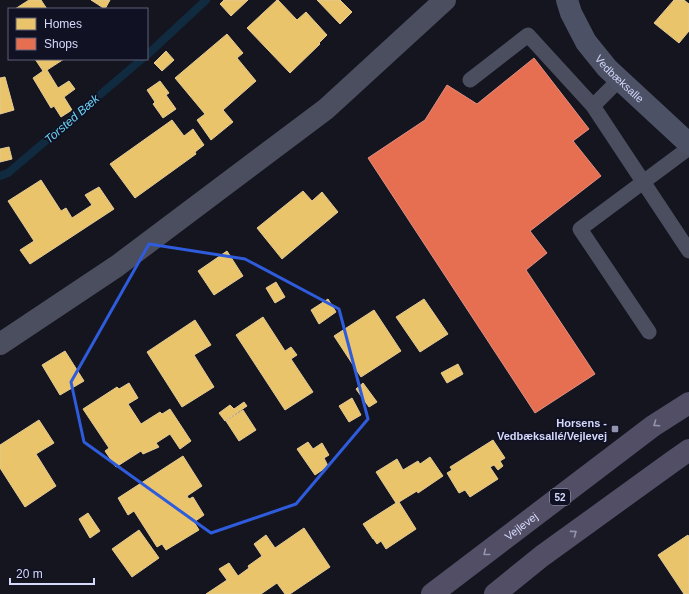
<svg xmlns="http://www.w3.org/2000/svg" width="689" height="594" viewBox="0 0 689 594" font-family="Arial,sans-serif">
<style>
.homes{fill:#e9c46a;stroke:#e3ca96}
.shops{fill:#e76f51;stroke:#e28f84}
.lines{fill:none;stroke-linecap:round;stroke-linejoin:round}
.stream{stroke:#102b40;stroke-width:8}
.lane{stroke:#4a4e5f;stroke-width:15}
.street{stroke:#4a4e5f;stroke-width:22}
.secondary{stroke:#4d5165;stroke-width:22}
.primary{stroke:#514e65;stroke-width:22}
.oneway{stroke:#9394b0}
.marked{fill:none;stroke:#2f5cdc;stroke-width:3;stroke-linejoin:round}
.poi-dot{fill:#9194af;stroke:#101123;stroke-width:1.5}
.labels{text-anchor:middle;dominant-baseline:central;stroke-width:4;stroke-linejoin:round;paint-order:stroke}
.shield{fill:#101123;stroke:#9a9dbb;stroke-width:1}
.shield-label{font-size:10px;font-weight:bold;fill:#d5d9fc}
.street-label{font-size:11px;fill:#d5d9fc;stroke:#101123}
.poi-label{font-size:11px;font-weight:bold;fill:#d5d9fc;stroke:#101123;text-anchor:end}
.water-label{font-size:12px;font-style:italic;fill:#6bd3f4;stroke:#101123}
</style>
<rect width="100%" height="100%" fill="#14151f"/>
<g class="homes">
<path d="M29 0H41L47 9H15Z"/>
<path d="M91 0H110L105 9Z"/>
<path d="M224 0H248L231 16 220 4Z"/>
<path d="M277 0H278L297 20 306 12 327 35 319 43 320 44 290 73 247 28Z"/>
<path d="M317 0H340L352 12 340 24Z"/>
<path d="M674 0H684L689 4V31L679 43 654 23Z"/>
<path d="M227 34 243 53 237 58 256 81 223 110 233 122 211 140 197 120 205 114 175 78Z"/>
<path d="M166 51 174 60 162 71 154 63Z"/>
<path d="M35 59H64L47 70 58 88 69 81 75 89 64 97 72 110 61 117 54 106 51 108 33 78 43 71Z"/>
<path d="M5 77 14 110 0 114V78Z"/>
<path d="M160 81 169 93 166 95 176 109 163 118 153 104 155 102 147 90Z"/>
<path d="M172 120 184 136 193 129 204 145 195 152 196 154 135 198 110 164Z"/>
<path d="M9 147 12 159 0 162V149Z"/>
<path d="M41 180 61 211 66 208 72 218 92 205 85 195 99 187 114 209 30 264 20 250 34 241 8 201Z"/>
<path d="M303 191 312 201 322 192 338 212 282 259 257 228Z"/>
<path d="M227 251 243 276 214 295 198 271Z"/>
<path d="M276 282 285 297 275 303 266 288Z"/>
<path d="M328 299 336 312 319 324 311 310Z"/>
<path d="M424 299 448 334 420 352 396 317Z"/>
<path d="M374 310 401 351 361 377 334 336Z"/>
<path d="M263 317 285 351 291 347 297 355 291 359 313 392 285 410 236 335Z"/>
<path d="M195 320 211 345 194 355 214 387 182 407 147 352Z"/>
<path d="M65 351 84 381 60 395 42 365Z"/>
<path d="M458 364 463 374 447 383 441 373Z"/>
<path d="M129 383 138 398 128 404 141 424 160 412 162 414 170 409 191 441 180 449 170 434 156 443 159 447 143 454 141 451 116 467 105 451 109 448 83 409 117 387 119 389Z"/>
<path d="M363 383 377 402 369 407 356 389Z"/>
<path d="M352 398 361 415 349 422 339 406Z"/>
<path d="M244 402 247 406 225 421 219 413 230 405 234 409Z"/>
<path d="M243 410 256 430 239 441 226 421Z"/>
<path d="M39 420 54 443 36 454 56 486 25 507 0 468V445Z"/>
<path d="M493 440 505 458 500 461 503 466 498 470 494 465 490 467 498 479 470 497 465 490 459 493 447 473 452 470 450 467Z"/>
<path d="M308 442 313 449 322 443 329 455 324 458 328 466 315 475 297 449Z"/>
<path d="M183 456 202 486 187 496 189 499 193 497 204 515 194 522 199 530 166 550 162 544 157 547 134 511 128 515 118 498Z"/>
<path d="M430 457 443 476 418 493 417 491 399 502 416 529 386 549 381 541 377 544 373 538V539L363 524 396 503 376 472 397 459 403 470 418 461 420 464Z"/>
<path d="M88 513 100 531 90 538 79 519Z"/>
<path d="M304 528 330 567 290 594H285L277 583 261 594H206L227 580 219 569 229 563 238 576 249 568 248 566 262 556 254 544 266 535 275 548Z"/>
<path d="M139 530 159 558 132 577 112 549Z"/>
<path d="M688 535 689 537V594H684L658 555Z"/>
</g>
<path class="shops" d="M534 58 589 129 573 141 601 176 530 231 547 253 526 270 595 374 535 413 368 158 425 120 447 85 477 104Z"/>
<g class="lines">
<g class="stream">
<path d="M147 55 206 0"/>
<path d="M0 176 8 173 142 59"/>
</g>
<g class="lane">
<path d="M470 80 528 35 593 106 689 251"/>
<path d="M593 106 620 79"/>
<path d="M649 332 580 229 689 148"/>
</g>
<path class="street" d="M0 344 117 266 326 109 445 0"/>
<path class="secondary" id="s1" d="M567 0 571 13 586 42 607 68 689 144"/>
<g class="primary">
<path id="s2" d="M432 594 653 426 689 403"/>
<path d="M495 594 542 556 672 462 689 450"/>
</g>
</g>
<defs><path id="oneway-chevron" d="M-2-3.5L2.5 0L-2 3.5" fill="none" stroke-width="1.6" stroke-linecap="round" stroke-linejoin="round"/></defs>
<g class="oneway">
<use href="#oneway-chevron" transform="translate(656 424) rotate(146)"/>
<use href="#oneway-chevron" transform="translate(574 533) rotate(-36)"/>
<use href="#oneway-chevron" transform="translate(486 553) rotate(142)"/>
</g>
<path class="marked" d="M149 244 245 259 339 309 368 419 296 504 211 533 84 442 71 382Z"/>
<rect class="poi-dot" x="611" y="425" width="8" height="8" rx="2"/>
<g class="labels">
<rect class="shield" x="550" y="489" width="20" height="16" rx="3"/>
<g class="shield-label">
<text x="560" y="497">52</text>
</g>
<g class="street-label">
<text stroke="none"><textPath href="#s1" startOffset="96">Vedbæksalle</textPath></text>
<text stroke="none"><textPath href="#s2" startOffset="112">Vejlevej</textPath></text>
</g>
<g class="poi-label">
<text x="607" y="423">Horsens -<tspan x="607" dy="13">Vedbæksallé/Vejlevej</tspan></text>
</g>
<g class="water-label">
<text transform="translate(72 119) rotate(-41)">Torsted Bæk</text>
</g>
</g>
<rect x="8" y="8" width="140" height="52" fill="#101123" stroke="#5f617a"/>
<rect x="16" y="18" width="20" height="12" fill="#e9c46a" stroke="#5f617a"/>
<text x="44" y="28" font-size="12" fill="#d5d9fc">Homes</text>
<rect x="16" y="38" width="20" height="12" fill="#e76f51" stroke="#5f617a"/>
<text x="44" y="48" font-size="12" fill="#d5d9fc">Shops</text>
<path d="M10 578v6h84v-6" fill="none" stroke="#d5d9fc" stroke-width="2"/>
<text x="16" y="578" font-size="12" fill="#d5d9fc" stroke="#101123" stroke-width="3" paint-order="stroke">20 m</text>
</svg>
